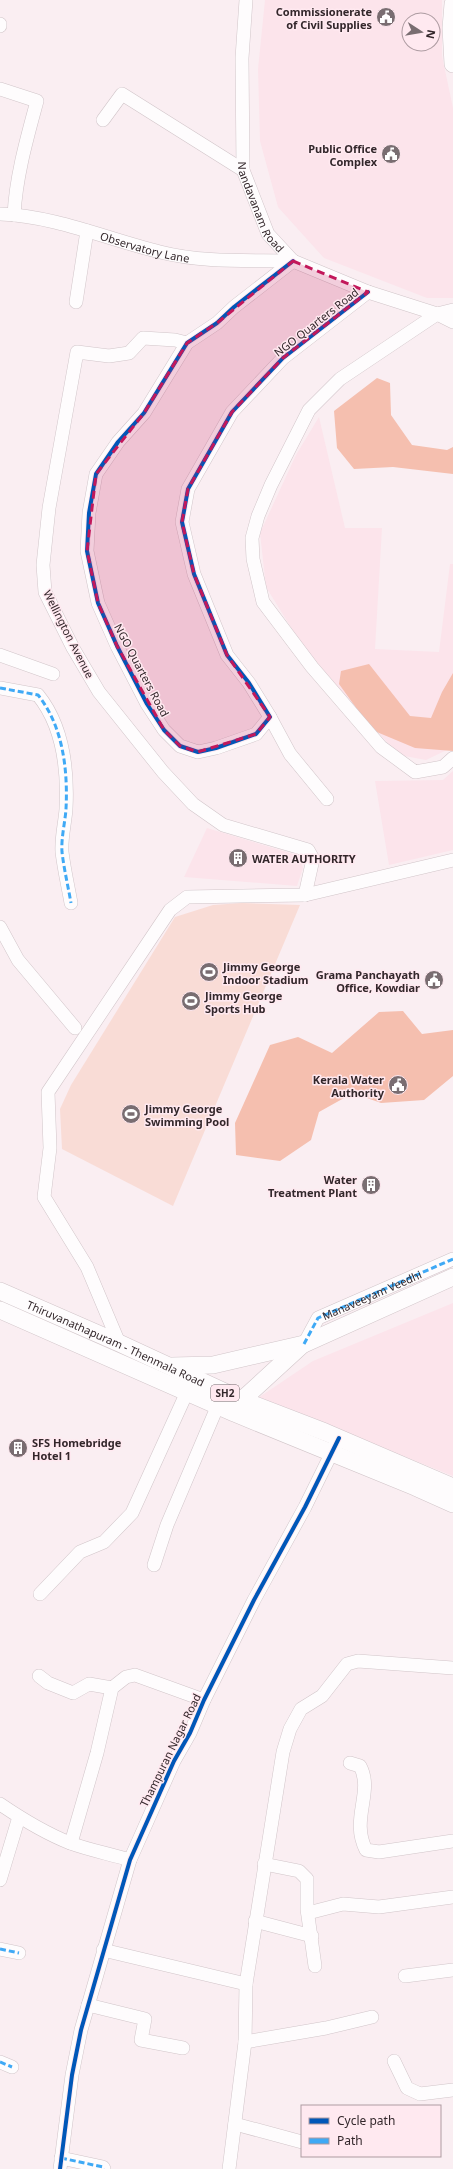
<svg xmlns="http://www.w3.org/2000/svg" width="453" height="2169" viewBox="0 0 453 2169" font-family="'Noto Sans',sans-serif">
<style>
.built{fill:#fce4eb;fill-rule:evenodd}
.green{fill:#f9dcd6}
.forest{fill:#f5bfaf}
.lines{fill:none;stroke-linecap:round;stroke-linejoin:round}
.minor-casing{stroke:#d1c5c9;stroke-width:14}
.major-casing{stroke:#d1c5c9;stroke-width:18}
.minor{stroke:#fefcfd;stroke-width:13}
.major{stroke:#fefcfd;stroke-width:17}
.quiet{stroke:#3fa9f5;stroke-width:3;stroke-dasharray:6 3;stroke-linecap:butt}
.cycleway-casing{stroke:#ffe9f0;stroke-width:6}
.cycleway{stroke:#0057b8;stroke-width:4}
.marked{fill:#c2185b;fill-opacity:0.2;stroke:#c2185b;stroke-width:3;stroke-dasharray:8 5;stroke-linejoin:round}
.labels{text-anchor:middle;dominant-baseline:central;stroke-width:3;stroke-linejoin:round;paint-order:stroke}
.shield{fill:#ffe9f0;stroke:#706166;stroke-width:1}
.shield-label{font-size:10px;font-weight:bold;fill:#33272b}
.poi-label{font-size:11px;font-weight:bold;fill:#33272b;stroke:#ffe9f0;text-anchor:end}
.street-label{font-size:11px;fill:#33272b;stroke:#ffe9f0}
</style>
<rect width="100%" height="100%" fill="#faeef2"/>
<g class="built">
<path d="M265 0H442V56L453 108V298H427L324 258 278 207 260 141 258 69ZM409 20H433V44H409Z"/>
<path d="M319 417 345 528H382L375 649 439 652 450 564H453V747L426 760 399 755 313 663 266 587 260 533 296 455Z"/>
<path d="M453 771V850L389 865 375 781 443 780Z"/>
<path d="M207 828 300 856 303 868 297 886 184 877Z"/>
<path d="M453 1303V1476L258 1398 313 1361Z"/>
</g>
<path class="green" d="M242 903 300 905 173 1206 62 1149 60 1109 71 1085 175 917 213 905Z"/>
<g class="forest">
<path d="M377 378 390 383 391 415 412 445 447 450 453 447V474L393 467 354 469 337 448 334 411Z"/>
<path d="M369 664 410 716 431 718 442 692 453 673V751L415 748 372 730 339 684 341 671Z"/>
<path d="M403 1011 422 1034 453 1030V1076L424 1100 381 1103 353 1093 319 1112 311 1140 280 1161 236 1155 235 1123 270 1045 298 1037 332 1053 379 1012Z"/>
</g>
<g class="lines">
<g class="minor-casing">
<g id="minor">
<path id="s1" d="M246 0 242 58 243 170 268 234 293 261 368 292 437 314 453 310"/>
<path d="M0 24V26"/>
<path d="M0 89 37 101C27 138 16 176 14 215"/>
<path d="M103 120 122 94 243 170"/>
<path id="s2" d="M0 214C55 216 107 239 160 252 203 263 248 260 293 261"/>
<path d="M293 261 234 307 217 323 187 343 144 413 118 442 96 474 89 513 87 551 98 603 117 646 147 704 164 730 180 746 198 752 216 748 256 734 270 717 249 683 227 655 194 574 182 522 188 489 232 412 283 358 368 292"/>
<path d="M76 302 87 231"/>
<path d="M437 314 340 379 309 410 271 485 258 516 252 538 253 559 263 602 312 667 381 747 415 772 443 767 453 758"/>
<path d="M437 314 453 322"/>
<path d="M187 343 175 340 143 338 129 353 109 356 77 352 49 508 43 565 45 592 73 648 99 692 163 772 193 804 223 825 308 850 313 859 305 895"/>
<path d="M0 655 53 674"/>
<path d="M0 688 38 695C63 726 68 770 66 809 65 823 61 838 62 852 64 869 68 886 71 903"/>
<path d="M270 717 290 754 327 799"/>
<path d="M0 927 18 960 75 1028"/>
<path d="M119 1343 87 1267 44 1197 50 1148 48 1092 170 910 187 897 305 895 453 860"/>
<path id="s3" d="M304 1344 318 1318 453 1259"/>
<path d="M154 1565 167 1525 218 1405"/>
<path d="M40 1594 80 1552 104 1542 132 1513 187 1392"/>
<path d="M39 1676 48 1683 73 1693 89 1684 112 1688"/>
<path d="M350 1763 360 1766C374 1792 350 1819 366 1850L379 1852 453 1841"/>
<path d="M0 1804C22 1819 45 1833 70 1843 89 1850 110 1854 130 1860"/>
<path d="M71 1843 97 1753 112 1688 126 1677 135 1675 204 1700"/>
<path d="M264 1864 299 1871 307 1879V1909L315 1966"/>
<path d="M0 1880 19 1817"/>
<path d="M308 1913 343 1904 379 1907 453 1897"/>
<path d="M255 1921 312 1936"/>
<path d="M0 1949 19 1953"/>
<path d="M103 1950 246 1984"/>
<path d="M405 1976 453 1970"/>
<path d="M88 2005 145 2019 141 2040 183 2048"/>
<path d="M245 2042 326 2028 372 2017"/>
<path d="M394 2061 407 2088 420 2094 453 2090"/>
<path d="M0 2062 12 2067"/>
<path d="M235 2124 302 2142"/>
<path d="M61 2158 103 2167 104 2169"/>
<path d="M60 2169 72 2075 81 2030 130 1860 174 1761 190 1733 204 1700 254 1600 305 1507 335 1446"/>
<path d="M229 2169 245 2042 246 1984 283 1752 290 1729 301 1709 322 1696 347 1664 358 1661 453 1668"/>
</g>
</g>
<g class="major-casing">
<g id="major">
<path d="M453 4 451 28 453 64"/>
<path id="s4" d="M0 1291 119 1343 242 1400 325 1432 453 1487"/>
<path d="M0 1310 234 1413 415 1487 453 1504"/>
<path d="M172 1366 213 1365 304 1344 453 1277"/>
<path d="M236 1408 242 1400 302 1345"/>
</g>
</g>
<use href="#minor" class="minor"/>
<use href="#major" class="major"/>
<g class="quiet">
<path d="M0 688 38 695C63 726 68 770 66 809 65 823 61 838 62 852 64 869 68 886 71 903"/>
<path d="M304 1344 318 1318 453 1259"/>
<path d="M0 1949 19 1953"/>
<path d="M0 2062 12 2067"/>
<path d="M61 2158 103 2167 104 2169"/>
</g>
<g class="cycleway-casing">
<g id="cycleway">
<path d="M293 261 234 307 217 323 187 343 144 413 118 442 96 474 89 513 87 551 98 603 117 646 147 704 164 730 180 746 198 752 216 748 256 734 270 717 249 683 227 655 194 574 182 522 188 489 232 412 283 358 368 292"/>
<path d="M60 2169 72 2075 81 2030 130 1860 174 1761 190 1733 204 1700 254 1600 305 1507 339 1438"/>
</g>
</g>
<use href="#cycleway" class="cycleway"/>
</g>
<path class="marked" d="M293 261 368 292 283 358 232 412 188 489 182 522 194 574 227 655 270 717 256 734 198 752 180 746 164 730 117 646 98 603 87 551 96 474 144 413 187 343 217 323Z"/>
<defs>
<g id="civic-disc" transform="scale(1)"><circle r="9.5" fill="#796d71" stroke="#ffe9f0"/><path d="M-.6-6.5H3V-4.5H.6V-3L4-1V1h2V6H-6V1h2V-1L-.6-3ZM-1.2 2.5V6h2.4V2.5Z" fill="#fff"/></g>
<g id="building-disc" transform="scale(1)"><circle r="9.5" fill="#796d71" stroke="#ffe9f0"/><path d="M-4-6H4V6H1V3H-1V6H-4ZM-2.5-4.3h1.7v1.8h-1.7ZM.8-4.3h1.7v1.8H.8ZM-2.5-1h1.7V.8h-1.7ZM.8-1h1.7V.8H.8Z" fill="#fff"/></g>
<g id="stadium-disc" transform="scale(1)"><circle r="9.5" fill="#796d71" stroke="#ffe9f0"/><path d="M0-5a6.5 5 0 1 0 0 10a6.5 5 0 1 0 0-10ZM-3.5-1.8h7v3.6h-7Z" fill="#fff"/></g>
</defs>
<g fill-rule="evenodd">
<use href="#civic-disc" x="386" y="17"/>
<use href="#civic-disc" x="391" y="154"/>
<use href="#building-disc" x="238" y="858"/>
<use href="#stadium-disc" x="209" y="972"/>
<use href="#civic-disc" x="434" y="980"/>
<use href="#stadium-disc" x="191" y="1001"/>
<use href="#civic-disc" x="398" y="1085"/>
<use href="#stadium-disc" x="131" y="1114"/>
<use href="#building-disc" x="371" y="1185"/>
<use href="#building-disc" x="18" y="1448"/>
</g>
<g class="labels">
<rect class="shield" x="211" y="1385" width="28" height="16" rx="3"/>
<g class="shield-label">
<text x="225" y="1393">SH2</text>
</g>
<g class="poi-label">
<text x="372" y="11">Commissionerate<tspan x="372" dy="13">of Civil Supplies</tspan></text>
<text x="377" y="148">Public Office<tspan x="377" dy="13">Complex</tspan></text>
<text x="252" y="858" text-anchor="start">WATER AUTHORITY</text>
<text x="223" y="966" text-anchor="start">Jimmy George<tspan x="223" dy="13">Indoor Stadium</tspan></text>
<text x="420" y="974">Grama Panchayath<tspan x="420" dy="13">Office, Kowdiar</tspan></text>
<text x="205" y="995" text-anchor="start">Jimmy George<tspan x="205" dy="13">Sports Hub</tspan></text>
<text x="384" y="1079">Kerala Water<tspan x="384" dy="13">Authority</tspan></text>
<text x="145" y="1108" text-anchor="start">Jimmy George<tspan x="145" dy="13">Swimming Pool</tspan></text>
<text x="357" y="1179">Water<tspan x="357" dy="13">Treatment Plant</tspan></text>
<text x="32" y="1442" text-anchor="start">SFS Homebridge<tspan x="32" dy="13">Hotel 1</tspan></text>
</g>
<g class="street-label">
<text stroke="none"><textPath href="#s1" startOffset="211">Nandavanam Road</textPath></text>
<text stroke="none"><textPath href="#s2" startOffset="149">Observatory Lane</textPath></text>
<text transform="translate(316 322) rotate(-38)">NGO Quarters Road</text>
<text transform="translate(69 634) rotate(63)">Wellington Avenue</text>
<text transform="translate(142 670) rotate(62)">NGO Quarters Road</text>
<text stroke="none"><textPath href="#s3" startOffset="88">Manaveeyam Veedhi</textPath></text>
<text stroke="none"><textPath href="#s4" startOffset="127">Thiruvanathapuram - Thenmala Road</textPath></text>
<text transform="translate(170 1750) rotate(-64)">Thampuran Nagar Road</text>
</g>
</g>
<rect x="301" y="2105" width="140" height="52" fill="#ffe9f0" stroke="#ad9ba1"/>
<rect x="309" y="2118" width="20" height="6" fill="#0057b8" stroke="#ad9ba1"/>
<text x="337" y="2125" font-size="12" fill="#33272b">Cycle path</text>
<rect x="309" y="2138" width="20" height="6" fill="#3fa9f5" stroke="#ad9ba1"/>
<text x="337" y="2145" font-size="12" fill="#33272b">Path</text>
<g transform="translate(421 32) rotate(102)"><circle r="19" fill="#ffe9f0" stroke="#ad9ba1"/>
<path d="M0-3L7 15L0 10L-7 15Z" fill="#796d71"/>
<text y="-6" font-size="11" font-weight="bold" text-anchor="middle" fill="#33272b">N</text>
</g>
</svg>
